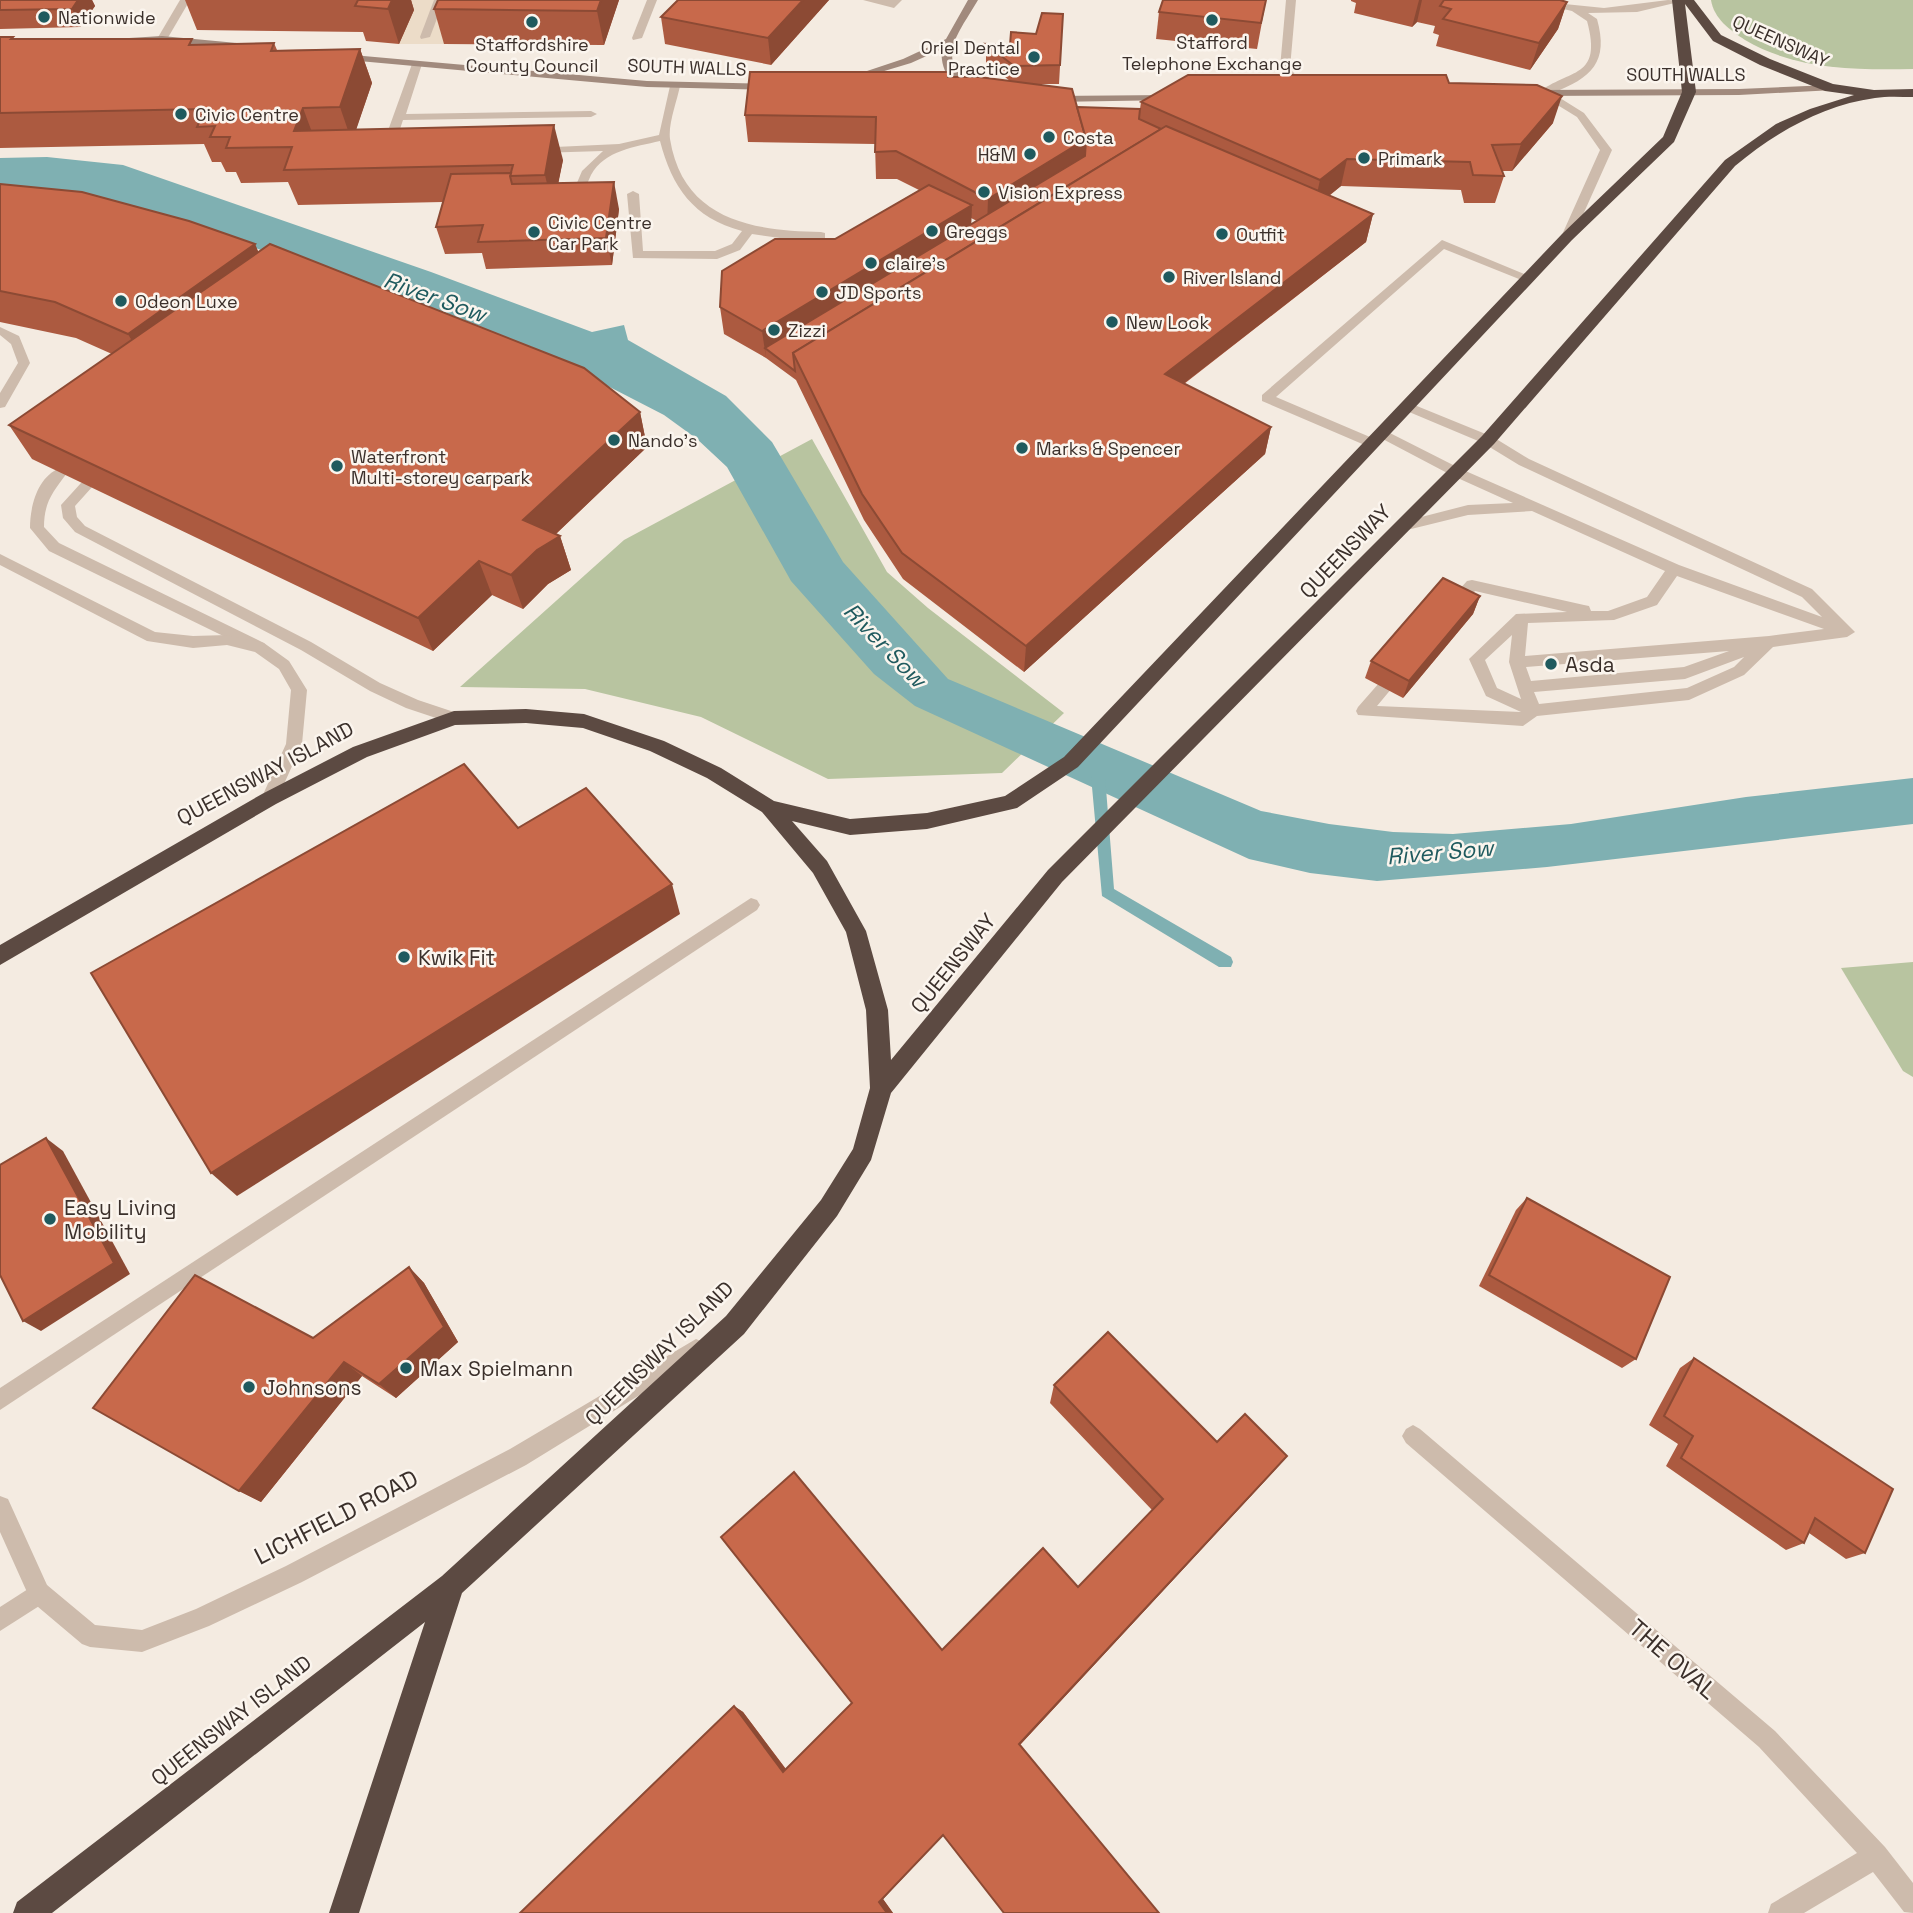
<svg xmlns="http://www.w3.org/2000/svg" width="1913" height="1913" viewBox="0 0 1913 1913" font-family="'Space Grotesk',sans-serif">
<style>
.green{fill:#b8c4a0}
.plaza{fill:#ecdcc8}
.water{fill:#7fb0b2}
.lines{fill:none;stroke-linecap:round;stroke-linejoin:round}
.stream{fill:#7fb0b2;fill-rule:evenodd}
.lane{fill:#cdbbac;fill-rule:evenodd}
.street{fill:#cdbbac;fill-rule:evenodd}
.secondary{fill:#a18a7d;fill-rule:evenodd}
.highway{fill:#5c4a42;fill-rule:evenodd}
.wall{fill:#ac5a40;fill-rule:evenodd}
.shaded-wall{fill:#8c4a34}
.building{fill:#c8694b;stroke:#8c4a34;stroke-width:2}
.poi-dot{fill:#1f5a5e;stroke:#fbf5ee;stroke-width:2.5}
.labels{text-anchor:middle;dominant-baseline:central;stroke-width:5;stroke-linejoin:round;paint-order:stroke}
.far-poi-label{font-size:18px;fill:#3b302b;stroke:#fbf5ee;text-anchor:start}
.far-street-label{font-size:18px;fill:#3b302b;stroke:#fbf5ee}
.street-label{font-size:21px;fill:#3b302b;stroke:#fbf5ee}
.poi-label{font-size:21px;fill:#3b302b;stroke:#fbf5ee;text-anchor:start}
.water-label{font-size:23px;font-style:italic;fill:#1f5a5e;stroke:#fbf5ee}
.near-street-label{font-size:24px;fill:#3b302b;stroke:#fbf5ee}
</style>
<rect width="100%" height="100%" fill="#f4ebe1"/>
<g class="green">
<path d="M1711 0H1913V69C1855 70 1796 70 1745 40 1730 30 1714 19 1711 0Z"/>
<path d="M812 439 887 572 928 608 1064 713 1002 773 828 779 701 717 585 689 460 687 624 540Z"/>
<path d="M1913 962V1077L1903 1071 1841 968Z"/>
</g>
<path class="plaza" d="M397 0H459L444 44H399Z"/>
<path class="water" d="M47 157 123 165 431 272 592 332 624 325 628 340 726 396 772 442 843 562 948 679 1261 811 1329 824 1393 832 1453 834 1571 824 1746 797 1913 778V824L1547 867 1377 881 1310 873 1249 859 915 706 874 674 791 581 727 467 697 439 664 415 532 347 247 245 0 193V158Z"/>
<g class="lines">
<path class="stream" d="M1098 770 1105 776 1114 889 1231 957 1233 962 1231 967H1219L1102 896 1091 776Z"/>
<g class="lane">
<path d="M647 0H657L642 38 633 40 632 38Z"/>
<path d="M863 0H902L894 8Z"/>
<path d="M417 61 422 64 406 114 591 111 597 114 591 117 403 120 393 150 383 152 381 150 412 64Z"/>
<path d="M675 83 680 86C677 101 668 124 670 139 683 220 753 231 821 232L825 233V239H787L752 234 740 250 717 259 633 258 627 194 633 191 639 194 643 251H715L732 244 742 231C693 218 672 187 660 141 635 147 605 150 591 175 586 185 583 196 578 206H570L568 204 582 171 603 151 538 153 532 150 534 148 619 144 659 135 670 86Z"/>
<path d="M1442 240 1534 278 1524 281 1444 249 1276 397 1377 440V446H1367L1262 401V395Z"/>
<path d="M1407 402 1493 437 1529 459 1812 589 1855 632 1847 637 1773 647 1744 675 1689 700 1537 716 1523 726 1358 715 1356 711 1358 707 1394 666 1399 664 1407 670 1377 706 1521 712 1486 696 1469 659 1516 614 1567 612 1475 591 1458 610H1448L1446 606 1448 602 1467 581 1472 580 1584 605 1589 606 1591 611H1608L1647 597 1665 571 1532 511 1468 515 1403 531 1398 529V523L1468 505 1513 503 1451 475 1377 436 1375 433 1382 429 1461 469 1679 565 1822 617 1802 597 1519 465 1483 443 1402 409 1400 406ZM1677 576 1824 629 1769 636 1525 656 1528 623 1614 620 1657 605ZM1512 635 1509 662 1521 699 1497 688 1485 660ZM1729 651 1684 667 1531 681 1526 667ZM1744 657 1734 667 1687 688 1539 704 1534 692 1685 679Z"/>
<path d="M60 468 67 473C53 492 44 502 44 527L59 543 264 643 267 647 264 651H254L49 551 30 528C30 507 37 477 60 468Z"/>
<path d="M86 481 93 486 75 506 77 517 85 526 311 642 380 683 418 700 460 714 462 718 460 722 454 724 406 708 370 691 301 650 75 532 63 518 61 505 81 483Z"/>
<path d="M751 898 757 900 760 905 757 910 0 1410V1388Z"/>
<path d="M39 1582 47 1585 50 1593 47 1601 0 1631V1607Z"/>
</g>
<g class="street">
<path d="M180 0H190L166 41H158L157 39Z"/>
<path d="M434 0H444L430 37 421 39 420 37Z"/>
<path d="M1286 0H1296L1290 68 1296 76 1312 86V90C1298 91 1287 79 1280 68Z"/>
<path d="M1525 0 1604 8 1668 0 1683 1 1637 12 1588 13 1597 19C1609 62 1592 78 1552 93L1584 113 1612 150 1573 237 1567 241 1561 237 1600 150 1577 117 1538 93C1569 68 1603 80 1587 21L1572 11Z"/>
<path d="M0 327 19 336 30 363 5 407 0 408V393L18 363 11 344 0 335Z"/>
<path d="M0 554 155 632 193 636 227 635 264 643 289 661 307 690 302 744 275 804H263L261 799 286 744 291 690 279 669 255 652 227 645 193 648 147 641 0 565Z"/>
<path d="M696 1339 703 1342 706 1349 703 1356 526 1465 302 1582 209 1626 142 1652 90 1647 82 1644 31 1601 0 1532V1496L8 1499 47 1585 95 1625 142 1630 196 1609 286 1566 510 1449Z"/>
<path d="M1413 1425 1420 1429 1775 1731 1885 1847 1913 1883V1913L1904 1912 1873 1872 1804 1913H1768L1771 1904 1857 1853 1759 1747 1406 1443 1402 1436 1406 1429Z"/>
</g>
<g class="secondary">
<path d="M968 0H978C959 33 933 59 974 87V91C952 93 939 67 942 49L911 63 851 81 846 78 903 59 946 39Z"/>
<path d="M162 36 237 43 242 46 237 49 162 42 129 44 124 41 129 38Z"/>
<path d="M341 54 647 81 770 84 775 87 770 90 647 87 337 59V55Z"/>
<path d="M1830 85 1835 88 1834 90 1739 95 1533 96 1528 93 1533 90 1739 89Z"/>
<path d="M1169 95 1173 96V100L1053 102 1048 99 1053 96Z"/>
</g>
<path class="highway" d="M1672 0H1694L1721 35 1770 59 1833 84 1874 90 1913 89V97C1901 97 1887 96 1875 98 1823 105 1774 133 1735 166L1494 444 1062 882 891 1093 871 1160 837 1216 744 1334 462 1593 359 1913H329L425 1622 52 1913H13L17 1902 442 1576 726 1316 821 1200 853 1149 870 1088 866 1010 846 932 813 873 762 812 707 778 650 751 583 728 526 723 455 725 367 757 276 804 0 965V945L262 794 353 747 454 711 526 709 584 714 664 741 721 768 774 801 850 819 927 813 1005 796 1064 757 1562 234 1663 137 1682 92ZM1685 4 1713 41 1760 65 1825 91 1854 95 1810 109 1776 124 1725 160 1482 436 1048 870 891 1060 888 1010 866 931 827 861 792 821 850 835 927 829 1017 808 1078 767 1572 240 1674 142 1696 92Z"/>
</g>
<g class="wall">
<path d="M0 0H92L95 6 80 27 0 29Z"/>
<path d="M185 0H411L414 10 399 44 366 41 363 32 197 30Z"/>
<path d="M438 0H619L604 45 444 44 434 9Z"/>
<path d="M678 0H829L771 65 665 44 661 17Z"/>
<path d="M1163 0H1266L1257 49 1156 39 1159 12Z"/>
<path d="M1351 0H1560L1567 2 1558 29 1530 70 1436 46 1439 35 1433 33 1435 26 1417 22 1412 27 1354 13 1356 3 1351 1Z"/>
<path d="M1063 14 1059 84H1029L1077 107 1140 109 1141 102 1449 83 1553 123 1512 171H1502L1504 176 1495 203H1464L1461 190 1341 186 1329 196 1373 214 1366 242 1184 384 1271 427 1265 454 1024 672 903 579 864 520 796 380 766 358 724 334 720 307 919 190 897 179H876L875 144 748 142 745 115 948 77 1010 81 986 62V44L1010 45 1036 34ZM971 218 977 221 971 224Z"/>
<path d="M0 37H13L14 39 194 45 274 43 277 50 360 49 372 83 356 129 563 160 558 183 619 209 612 265 486 269 482 253 445 254 436 227 443 202 298 205 288 182 241 183 236 172H226L221 162H212L204 144 0 148Z"/>
<path d="M0 184 255 244 258 252 640 412 647 447 556 534 560 536 571 570 548 584 523 609 492 595 433 651 32 459 9 425 112 354 76 338 0 322Z"/>
<path d="M1480 596 1473 614 1403 698 1365 678 1371 661Z"/>
<path d="M1527 1198 1636 1359 1622 1368 1479 1286 1516 1210Z"/>
<path d="M409 1267 424 1283 458 1342 396 1398 362 1376 261 1502 239 1491 313 1338Z"/>
<path d="M1694 1358 1865 1553 1846 1559 1809 1533 1804 1543 1786 1550 1666 1466 1678 1444 1649 1425 1680 1368Z"/>
<path d="M1054 1385 1217 1442 1274 1471 1020 1745 943 1835 883 1899 893 1913H520L734 1706 743 1712 786 1769 942 1650 1078 1587 1152 1510 1050 1403Z"/>
</g>
<g class="shaded-wall">
<path d="M78 0H92L95 6 80 27 72 9Z"/>
<path d="M389 0H411L414 10 399 44 388 9Z"/>
<path d="M601 0H619L604 45 597 11Z"/>
<path d="M803 0H829L771 65 768 38Z"/>
<path d="M1419 0H1422L1417 22 1412 27Z"/>
<path d="M1567 2 1558 29 1530 70 1539 43Z"/>
<path d="M360 49 372 83 352 142 340 107Z"/>
<path d="M1562 96 1553 123 1512 171 1521 144Z"/>
<path d="M303 108 316 143 294 131Z"/>
<path d="M554 125 563 160 553 210 545 175Z"/>
<path d="M1086 139 1084 166 987 226 988 199Z"/>
<path d="M1347 159 1341 186 1314 207 1320 180Z"/>
<path d="M614 182 619 209 612 265 606 238Z"/>
<path d="M972 205 971 233 765 348 766 358 762 331Z"/>
<path d="M1373 214 1366 242 1161 401 1165 374Z"/>
<path d="M255 244 270 279 148 369 128 334Z"/>
<path d="M640 412 647 447 541 548 560 536 571 570 548 584 523 609 511 575 523 520Z"/>
<path d="M1271 427 1265 454 1024 672 1026 646Z"/>
<path d="M479 561 492 595 433 651 418 618Z"/>
<path d="M1480 596 1473 614 1403 698 1409 681Z"/>
<path d="M672 884 680 914 237 1196 211 1173Z"/>
<path d="M46 1138 63 1151 130 1274 41 1331 23 1321Z"/>
<path d="M409 1267 424 1283 458 1342 396 1398 379 1384Z"/>
<path d="M344 1362 362 1376 261 1502 239 1491Z"/>
<path d="M1287 1456 1274 1471 1017 1748 1019 1744Z"/>
<path d="M734 1706 743 1712 790 1775 783 1772Z"/>
<path d="M943 1835 883 1899 893 1913H887L879 1902Z"/>
</g>
<g class="building">
<path d="M0 0H78L72 9 0 10Z"/>
<path d="M358 0H392L388 9 355 6Z"/>
<path d="M438 0H601L597 11 434 9Z"/>
<path d="M678 0H803L768 38 661 17Z"/>
<path d="M1163 0H1266L1261 23 1159 12Z"/>
<path d="M1444 0H1560L1567 2 1539 43 1443 19 1451 9 1440 6Z"/>
<path d="M1042 13 1063 14 1060 65 1014 66 986 44 1010 45 1011 32 1036 34Z"/>
<path d="M0 37H13L11 39H192L189 45 274 43 271 51 360 49 340 107 303 108 294 131 554 125 545 175 510 176 513 165 284 170 292 147 226 148 230 137H210L215 126 197 127 205 109 0 113Z"/>
<path d="M750 72H948V77H979L1072 89 1086 139 988 199 896 151 875 152 876 117 745 115Z"/>
<path d="M1188 75H1446L1449 83 1537 85 1562 96 1521 144 1492 145 1504 176 1473 175 1470 162 1347 159 1320 180 1141 102Z"/>
<path d="M1077 107 1140 109 1139 119 1161 129 793 353 795 371 765 348 1085 156 1086 139Z"/>
<path d="M1166 126 1373 214 1165 374 1271 427 1026 646 902 553 862 494 793 353Z"/>
<path d="M511 173 510 176 512 184 614 182 606 238 478 242 483 225 436 227 451 174Z"/>
<path d="M0 184 82 192 189 221 255 244 128 334 55 302 0 291Z"/>
<path d="M929 185 972 205 762 331 720 307 722 271 775 239H835Z"/>
<path d="M270 244 584 368 640 412 523 520 560 536 537 550 511 575 479 561 418 618 9 425Z"/>
<path d="M1443 578 1480 596 1409 681 1371 661Z"/>
<path d="M464 764 518 828 586 788 672 884 211 1173 91 973Z"/>
<path d="M46 1138 114 1263 23 1321 0 1275V1165Z"/>
<path d="M1527 1198 1670 1277 1636 1359 1489 1275Z"/>
<path d="M409 1267 444 1327 379 1384 344 1362 239 1491 93 1408 195 1275 313 1338Z"/>
<path d="M1108 1332 1217 1442 1245 1414 1287 1456 1019 1744 1159 1913H1004L943 1835 879 1902 887 1913H520L734 1706 783 1772 852 1703 721 1537 794 1472 942 1650 1043 1548 1078 1587 1163 1499 1054 1385Z"/>
<path d="M1694 1358 1893 1489 1865 1553 1815 1518 1804 1543 1681 1458 1693 1436 1664 1416Z"/>
</g>
<g class="poi-dot">
<circle cx="44" cy="17" r="7"/>
<circle cx="1212" cy="20" r="7"/>
<circle cx="532" cy="22" r="7"/>
<circle cx="1034" cy="57" r="7"/>
<circle cx="181" cy="114" r="7"/>
<circle cx="1049" cy="137" r="7"/>
<circle cx="1030" cy="154" r="7"/>
<circle cx="1364" cy="158" r="7"/>
<circle cx="984" cy="192" r="7"/>
<circle cx="932" cy="231" r="7"/>
<circle cx="534" cy="232" r="7"/>
<circle cx="1222" cy="234" r="7"/>
<circle cx="871" cy="263" r="7"/>
<circle cx="1169" cy="277" r="7"/>
<circle cx="822" cy="292" r="7"/>
<circle cx="121" cy="301" r="7"/>
<circle cx="1112" cy="322" r="7"/>
<circle cx="774" cy="330" r="7"/>
<circle cx="614" cy="440" r="7"/>
<circle cx="1022" cy="448" r="7"/>
<circle cx="337" cy="466" r="7"/>
<circle cx="1551" cy="664" r="7"/>
<circle cx="404" cy="957" r="7"/>
<circle cx="50" cy="1219" r="7"/>
<circle cx="406" cy="1368" r="7"/>
<circle cx="249" cy="1387" r="7"/>
</g>
<g class="labels">
<g class="far-poi-label">
<text x="58" y="17">Nationwide</text>
<text x="1212" y="42" text-anchor="middle">Stafford<tspan x="1212" dy="21">Telephone Exchange</tspan></text>
<text x="532" y="44" text-anchor="middle">Staffordshire<tspan x="532" dy="21">County Council</tspan></text>
<text x="1020" y="47" text-anchor="end">Oriel Dental<tspan x="1020" dy="21">Practice</tspan></text>
<text x="195" y="114">Civic Centre</text>
<text x="1063" y="137">Costa</text>
<text x="1016" y="154" text-anchor="end">H&amp;M</text>
<text x="1378" y="158">Primark</text>
<text x="998" y="192">Vision Express</text>
<text x="548" y="222">Civic Centre<tspan x="548" dy="21">Car Park</tspan></text>
<text x="946" y="231">Greggs</text>
<text x="1236" y="234">Outfit</text>
<text x="885" y="263">claire's</text>
<text x="1183" y="277">River Island</text>
<text x="836" y="292">JD Sports</text>
<text x="135" y="301">Odeon Luxe</text>
<text x="1126" y="322">New Look</text>
<text x="788" y="330">Zizzi</text>
<text x="628" y="440">Nando's</text>
<text x="1036" y="448">Marks &amp; Spencer</text>
<text x="351" y="456">Waterfront<tspan x="351" dy="21">Multi-storey carpark</tspan></text>
</g>
<g class="far-street-label">
<text transform="translate(1781 41) rotate(24)">QUEENSWAY</text>
<text transform="translate(687 67) rotate(2)">SOUTH WALLS</text>
<text x="1686" y="74">SOUTH WALLS</text>
</g>
<g class="street-label">
<text transform="translate(1345 551) rotate(-46)">QUEENSWAY</text>
<text transform="translate(265 773) rotate(-28)">QUEENSWAY ISLAND</text>
<text transform="translate(953 963) rotate(-51)">QUEENSWAY</text>
<text transform="translate(659 1353) rotate(-44)">QUEENSWAY ISLAND</text>
<text transform="translate(231 1720) rotate(-38)">QUEENSWAY ISLAND</text>
</g>
<g class="poi-label">
<text x="1565" y="664">Asda</text>
<text x="418" y="957">Kwik Fit</text>
<text x="64" y="1207">Easy Living<tspan x="64" dy="24">Mobility</tspan></text>
<text x="420" y="1368">Max Spielmann</text>
<text x="263" y="1387">Johnsons</text>
</g>
<g class="water-label">
<text transform="translate(435 297) rotate(20)">River Sow</text>
<text transform="translate(885 645) rotate(46)">River Sow</text>
<text transform="translate(1440 852) rotate(-5)">River Sow</text>
</g>
<g class="near-street-label">
<text transform="translate(336 1517) rotate(-27)">LICHFIELD ROAD</text>
<text transform="translate(1673 1659) rotate(41)">THE OVAL</text>
</g>
</g>
</svg>
